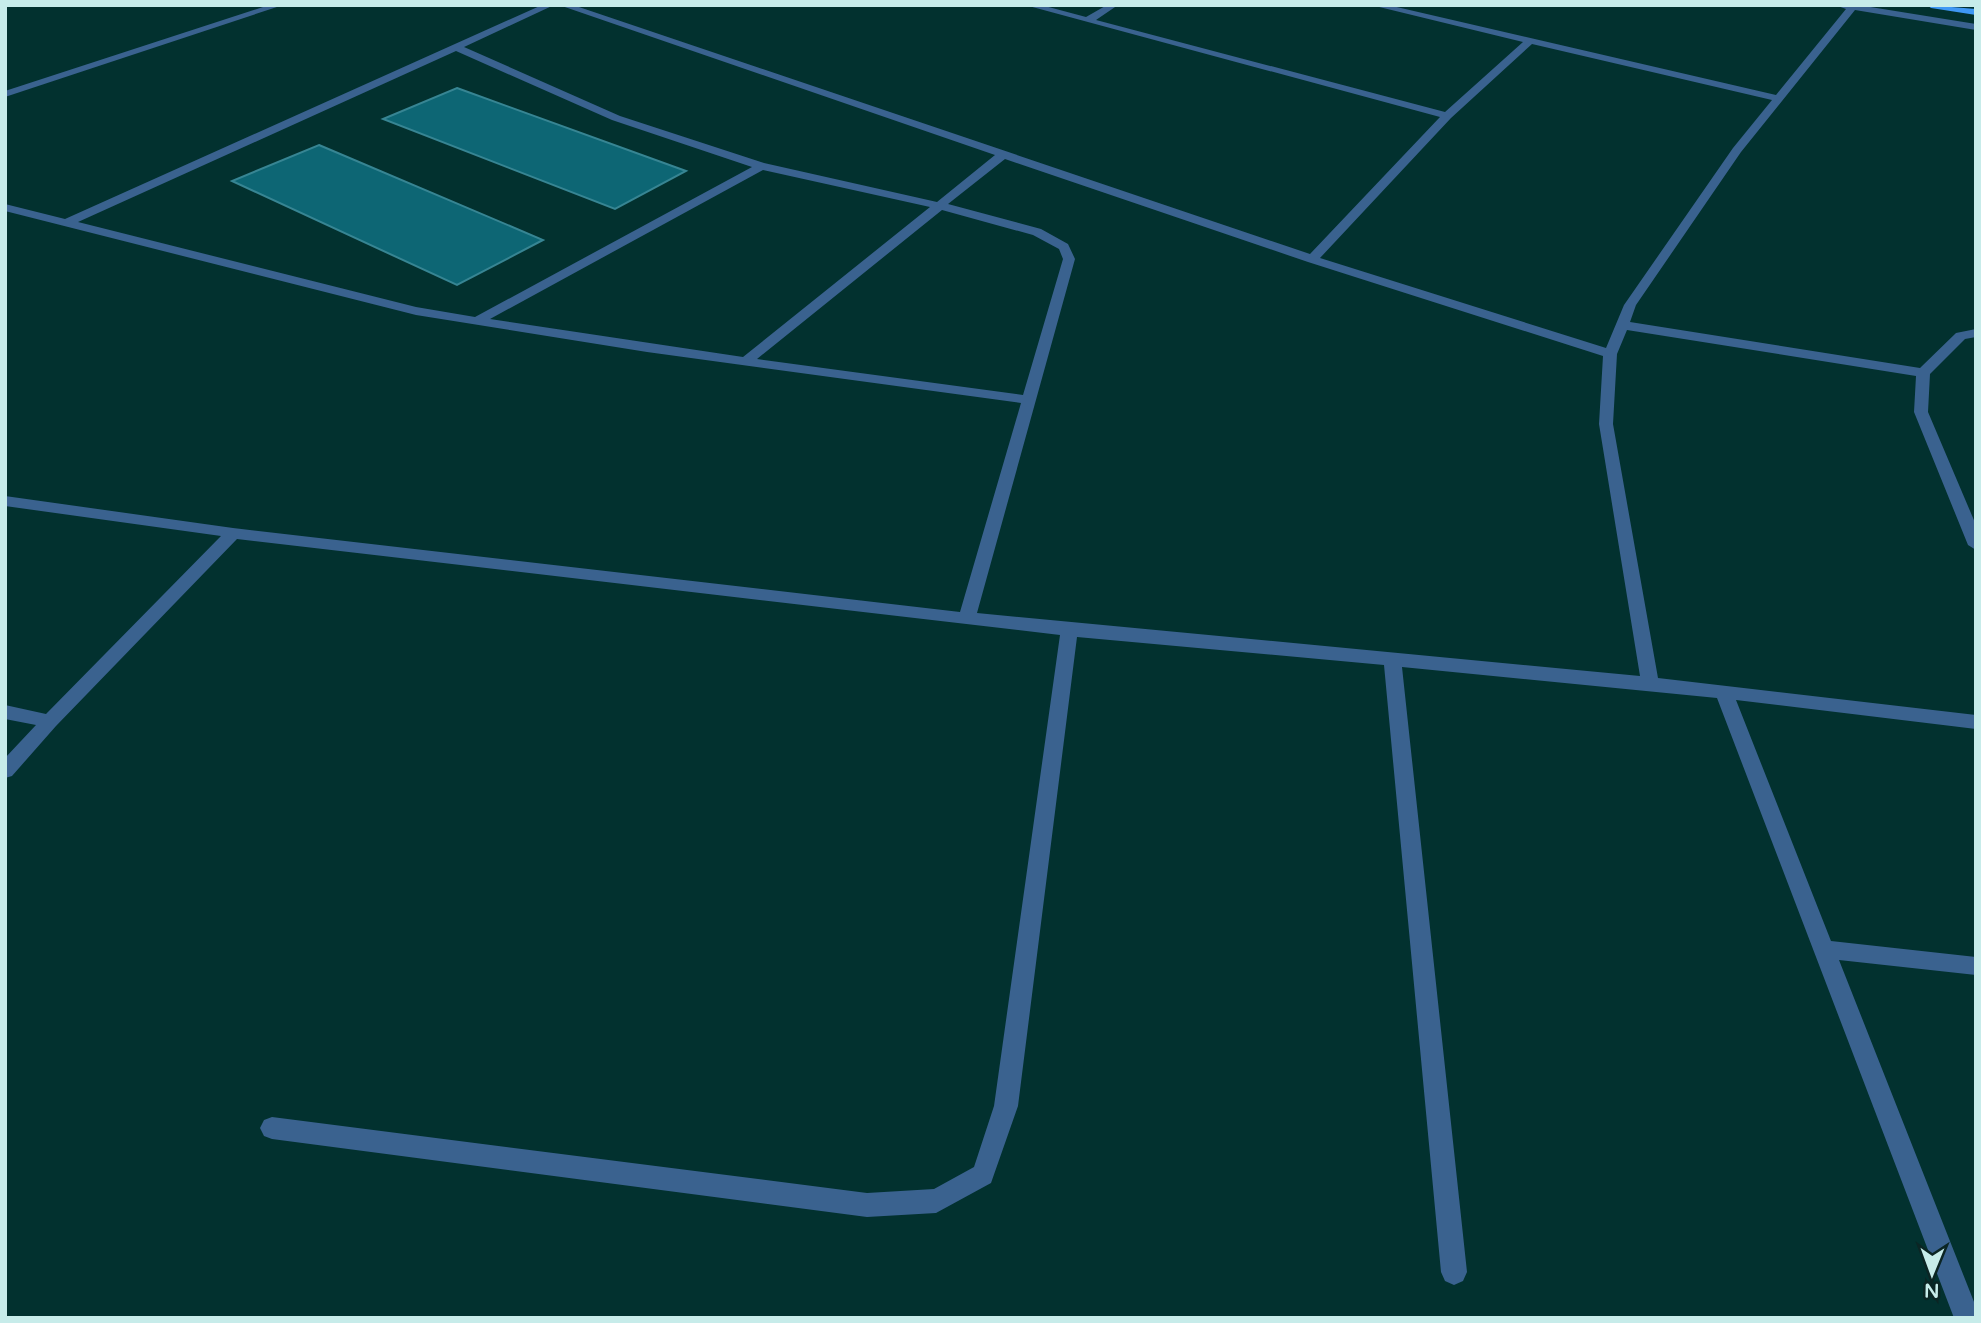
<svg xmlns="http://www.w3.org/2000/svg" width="1981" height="1323" viewBox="0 0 1981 1323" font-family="'Varela Round',sans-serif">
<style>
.building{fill:#0d6674;stroke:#378593;stroke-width:2}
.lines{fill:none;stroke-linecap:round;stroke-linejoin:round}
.minor{fill:#3a628f;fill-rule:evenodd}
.major{fill:#3f98f4;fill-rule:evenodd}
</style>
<rect width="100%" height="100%" fill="#02312f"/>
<g class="building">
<path d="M457 88 686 171 615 209 383 119Z"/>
<path d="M319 145 543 240 457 285 232 181Z"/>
</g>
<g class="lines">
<g class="minor">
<path d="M269 5H283L5 97V91Z"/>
<path d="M542 5H554L464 47 620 116 764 163 937 202 995 155 559 5H573L1310 254 1440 117 1025 5H1041L1086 17 1107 5H1118L1096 20 1445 112 1523 42 1371 5H1388L1776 95 1846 9 1835 5H1858L1976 24V30L1855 10 1741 152 1636 305 1630 322 1920 368 1956 333 1976 329V337L1965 339 1930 374 1928 412 1976 525V550L1968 545 1914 412 1916 376 1627 330 1617 354 1613 424 1658 678 1976 715V729L1736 700 1831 941 1976 957V975L1839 960 1976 1307V1318H1954L1717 698 1402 667 1467 1272 1463 1281 1454 1285 1445 1281 1441 1272 1384 665 1077 637 1018 1106 991 1183 936 1213 867 1217 272 1139 264 1136 260 1128 264 1120 272 1117 867 1193 934 1189 974 1167 994 1106 1060 635 237 539 56 726 12 776 5 778V758L36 725 5 719V705L46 714 221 536 5 506V496L233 528 960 612 1021 403 647 352 416 315 5 211V204L65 219ZM1532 44 1772 100 1733 148 1624 305 1606 348 1320 258 1451 118ZM456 51 612 120 752 167 475 317 416 307 78 222ZM1005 159 1308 262 1603 356 1599 424 1640 676 977 613 1075 259 1068 244 1041 229 948 204ZM763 170 930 207 743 357 490 319ZM942 210 1033 235 1059 249 1063 259 1023 395 757 359Z"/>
</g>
<path class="major" d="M1927 5 1976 9V15L1931 8Z"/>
</g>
<rect width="1981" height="1323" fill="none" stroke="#c7ecea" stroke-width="14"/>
<g transform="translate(1932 1274) rotate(181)" stroke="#0b2524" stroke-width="5" paint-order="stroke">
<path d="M0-5L12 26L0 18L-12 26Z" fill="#c7ecea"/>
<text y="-10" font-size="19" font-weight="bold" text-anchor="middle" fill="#c7ecea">N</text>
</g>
</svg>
